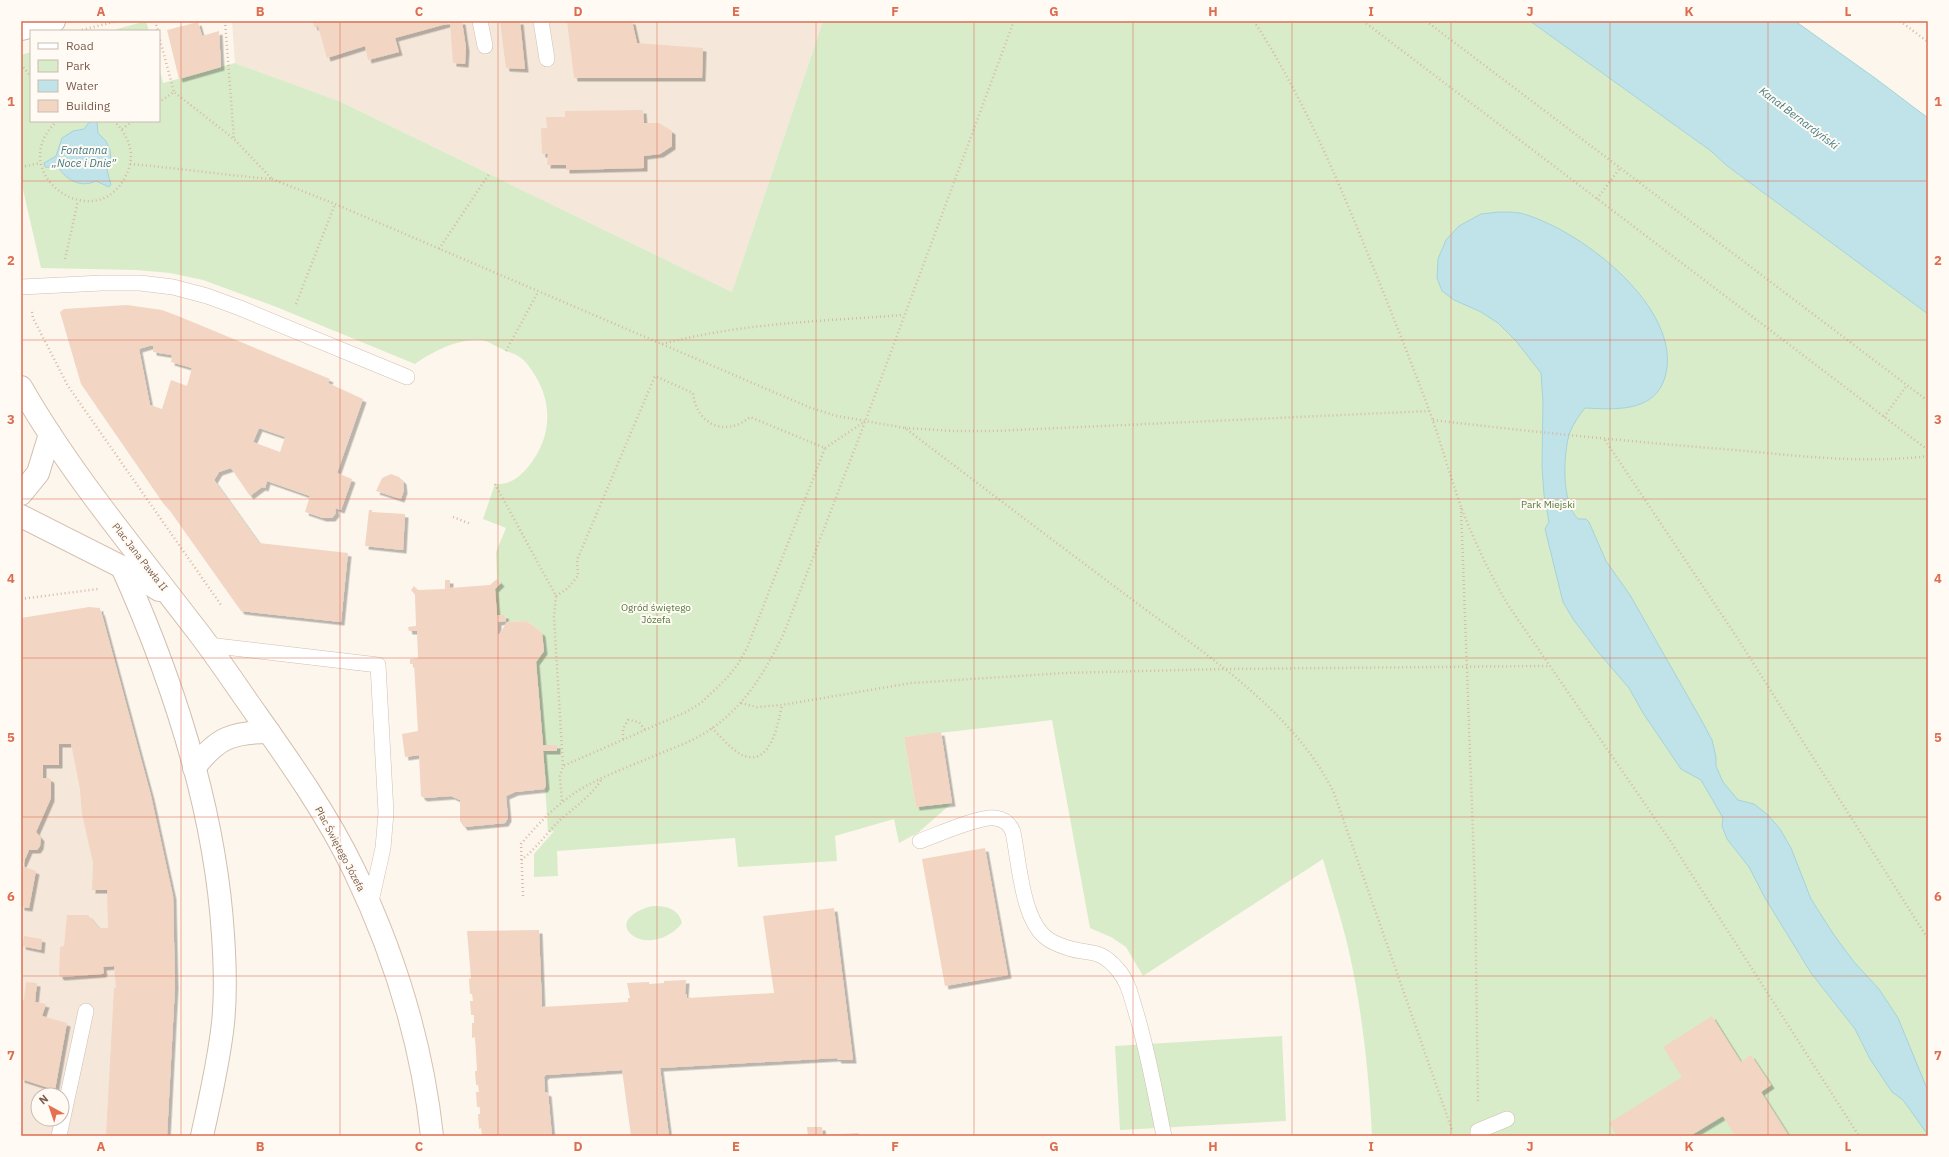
<svg xmlns="http://www.w3.org/2000/svg" width="1949" height="1157" viewBox="0 0 1949 1157" font-family="'IBM Plex Sans',sans-serif">
<style>
.residential{fill:#f5e8da;fill-rule:evenodd}
.green{fill:#d8ecc9}
.water{fill:#bfe3e8;stroke:#a5d3da}
.building{fill:#f3d5c3;fill-rule:evenodd;filter:url(#shadow)}
.lines{fill:none;stroke-linecap:round;stroke-linejoin:round}
.lane-casing{stroke:#d1beb0;stroke-width:16}
.street-casing{stroke:#d1beb0;stroke-width:24}
.secondary-casing{stroke:#d6c0b0;stroke-width:24}
.path{stroke:#d9b8a5;stroke-width:2.5;stroke-dasharray:1 3;stroke-linecap:butt}
.lane{stroke:#fff;stroke-width:15}
.street{stroke:#fff;stroke-width:22}
.secondary{stroke:#fff;stroke-width:22}
.grid{fill:none;stroke:#dc6d51;stroke-width:1;stroke-opacity:0.55}
.labels{text-anchor:middle;dominant-baseline:central;stroke-width:4;stroke-linejoin:round;paint-order:stroke}
.park-label{font-size:10px;fill:#537a41;stroke:#fffaf3}
.street-label{font-size:10px;fill:#7a5c4d;stroke:#fffaf3}
.water-label{font-size:11px;font-style:italic;fill:#437c86;stroke:#fffaf3}
.neatline{fill:none;stroke:#dc6d51;stroke-width:1.5}
.grid-label{font-size:13px;text-anchor:middle;font-weight:bold;fill:#dc6d51}
</style>
<defs>
<filter id="shadow"><feDropShadow dx="3.5" dy="3.5" stdDeviation="0" flood-color="#0004"/></filter>
</defs>
<rect width="100%" height="100%" fill="#fdf6ec"/>
<g class="residential">
<path d="M232 21H823L732 292 339 101 235 63Z"/>
<path d="M71 744 80 790 151 796 173 896 167 1136H21V745ZM38 1095H62V1119H38Z"/>
</g>
<g class="green">
<path d="M146 21 149 31H110Z"/>
<path d="M823 21H1530L1711 151 1726 165 1928 314V1136H1372C1369 1073 1362 1008 1348 947 1341 917 1331 888 1323 859L1143 976 1126 947 1111 937 1090 928 1052 720 904 737 916 807 952 803 919 832 899 843 894 819 835 836 837 861 738 867 735 838 557 851 558 876 534 877V854L554 831 548 832 543 751H557V745H543L536 662 544 651 542 633 527 621 507 622 505 615H497L495 589 501 583 497 579 496 552 506 528 483 519 495 484C509 485 519 478 528 467 550 441 554 407 536 377 532 371 527 362 521 358 516 354 508 352 502 349 497 347 491 343 486 341 463 336 433 351 415 364L274 306 203 280 170 273 136 270 41 268 21 181V55L31 52V121H159V68L163 83 235 63 339 101 732 292Z"/>
<path d="M653 906C666 906 678 908 682 923 672 937 647 947 632 935 615 921 640 908 653 906Z"/>
<path d="M1282 1036 1286 1121 1120 1130 1115 1046Z"/>
</g>
<g class="water">
<path d="M1530 21H1795L1875 78 1928 118V314L1726 165 1711 151Z"/>
<path d="M90 121H97L98 133 106 141 110 150 111 160 107 170 111 185 109 187 96 181C82 188 67 181 59 168L45 167 44 163 56 156 62 138 73 131 84 129Z"/>
<path d="M1499 212C1505 212 1513 212 1520 213 1578 228 1675 302 1667 368 1661 412 1620 410 1585 408 1579 415 1574 423 1570 432 1563 452 1561 503 1578 519H1586L1589 522 1606 561 1630 595 1703 723 1712 740 1716 757V766L1723 782 1738 800 1754 804 1768 815 1780 829 1791 848 1811 899 1834 935 1854 962 1879 989 1898 1018 1928 1091V1135L1903 1100 1892 1092 1870 1059 1855 1029 1811 973 1765 898 1749 867 1727 839 1722 826 1723 818 1701 780 1681 769 1643 713 1629 688 1598 652 1573 619 1563 602 1545 529 1549 522 1544 495 1542 466 1543 401 1541 373 1516 341 1498 323 1481 312 1454 300 1442 291 1437 278 1438 259 1446 240 1459 226 1481 214Z"/>
</g>
<g class="building">
<path d="M313 21H462L466 48 465 64 453 63 450 23 395 38 399 52 368 60 365 46 327 58 318 26 314 27Z"/>
<path d="M500 21H520L525 69 506 68Z"/>
<path d="M567 21H632L637 43 703 48 702 78H574Z"/>
<path d="M198 22 202 36 219 31 221 67 179 79 167 30Z"/>
<path d="M643 110 644 123H659L672 131V146L660 154 644 156V168L566 170V165H547L548 154H542L541 128H547L546 117H565V111Z"/>
<path d="M127 305 162 310 178 316 330 379 328 383 363 399 337 473 352 479 341 510 335 508 336 513 332 518H323L305 512 310 496 267 481 265 488 262 487 250 496 231 468 219 472 214 480 259 543 348 553 341 622 241 611 168 508 163 503 81 384 60 312 64 309ZM149 346H153V352L172 355 171 362 192 368 187 386 171 380 162 409 150 405 139 349ZM259 428 285 437 280 452 253 442Z"/>
<path d="M391 474 399 477 403 481 404 490 401 499 376 491 382 478Z"/>
<path d="M369 510H372V512L405 514 403 550 365 546Z"/>
<path d="M497 579 501 583 495 589 497 615H505L506 621 498 622V636L507 622 527 621 542 633 544 651 536 662 543 745H557V751H543L546 786 544 789 515 792 506 796 508 818 505 823 464 827 460 821V800L451 796 424 798 421 796 419 755 405 757 402 734 418 731 414 664H410V659L418 658 417 631H409L408 627 416 626 415 595 411 590 414 586 418 590 445 589V580H450V588L490 585Z"/>
<path d="M89 607 100 608V612L101 611 151 796 173 896 175 986 167 1136H106L113 1007 114 988H116L114 966 103 967 104 973 102 974 61 977 59 975 60 947 64 946 67 915H88L99 928H108L107 890H92L93 863 82 814 80 790 71 744H59V765H43V778H49L51 780V798L36 832 41 838 40 846 37 850H29L22 866 36 871 29 908 21 907V618Z"/>
<path d="M941 732 952 803 916 807 904 737Z"/>
<path d="M985 848 1008 975 945 986 922 859Z"/>
<path d="M834 908 853 1060H838L837 1058 660 1068 669 1136H631L622 1070 546 1075 544 1077 545 1092 548 1093 552 1136H482L481 1128 479 1129 478 1114H480V1107H477L476 1092H479L478 1085H476L475 1071H477L475 1037 472 1038V1023H474V1015H471L470 1001H473L472 994H470L469 979 471 978 467 931 539 930 542 1007 628 1002V998H630L627 983 649 982V984L664 983V981L686 980 685 994H687V998L774 993 763 916Z"/>
<path d="M24 936 42 939 41 950 22 946Z"/>
<path d="M26 982 37 983 35 1002 46 1004 42 1016 67 1023 55 1090 21 1079V999L24 1000Z"/>
<path d="M1712 1016 1741 1062 1751 1055 1771 1085 1761 1092 1789 1136H1735L1723 1116 1690 1136H1617L1609 1123 1682 1077 1663 1047Z"/>
<path d="M807 1127H822L823 1136H808Z"/>
<path d="M858 1133 860 1136H824V1135Z"/>
</g>
<g class="lines">
<g class="lane-casing">
<g id="lane">
<path d="M480 21 485 46"/>
<path d="M541 21 547 59"/>
<path d="M21 287 102 283H140L173 287 207 296 240 308 407 377"/>
<path d="M208 645 378 665 386 813 383 848 370 906"/>
<path d="M920 841C937 835 979 816 995 818 1004 819 1010 824 1013 832 1019 861 1022 922 1048 939 1053 943 1062 946 1068 948 1091 955 1100 948 1118 970 1128 981 1131 996 1135 1009 1148 1051 1155 1093 1164 1136"/>
<path d="M59 1136 86 1011"/>
<path d="M1478 1136V1131L1507 1119"/>
</g>
</g>
<g class="street-casing">
<g id="street">
<path d="M21 29 54 21"/>
<path d="M21 494 38 473 50 434"/>
<path d="M122 567C174 683 215 808 223 935 225 964 226 994 223 1023 219 1061 210 1099 202 1136"/>
<path d="M194 768C217 738 232 732 269 732"/>
</g>
</g>
<g class="secondary-casing">
<g id="secondary">
<path d="M21 387C69 471 132 546 191 623 211 648 229 675 247 701 285 755 325 810 354 870 394 953 422 1044 432 1136"/>
<path d="M21 516 122 567 159 590"/>
</g>
</g>
<g class="path">
<path d="M155 21 158 31"/>
<path d="M225 21 234 139"/>
<path d="M1254 21C1299 91 1332 166 1363 242 1387 301 1410 359 1432 418 1442 447 1450 475 1460 504 1473 539 1489 572 1508 605L1669 839 1859 1136"/>
<path d="M1363 21 1928 450"/>
<path d="M1426 21 1928 401"/>
<path d="M1900 21 1928 42"/>
<path d="M82 30 117 21"/>
<path d="M159 36 174 92"/>
<path d="M21 64 31 77"/>
<path d="M57 121C0 175 103 243 129 168 135 150 126 133 114 121"/>
<path d="M122 129 133 121"/>
<path d="M130 164C177 168 224 175 272 179L234 139 174 92 159 102"/>
<path d="M21 167 40 163"/>
<path d="M272 179 335 204 811 408 837 416 905 428C977 483 1050 538 1122 592 1196 648 1293 708 1334 793L1452 1130"/>
<path d="M1597 199 1620 168"/>
<path d="M439 249 489 174"/>
<path d="M65 259 78 201"/>
<path d="M296 304 335 204"/>
<path d="M32 312 33 318 68 386 221 605"/>
<path d="M662 344C741 323 823 321 904 315"/>
<path d="M506 351 538 292"/>
<path d="M1884 417 1907 385"/>
<path d="M1433 420C1533 432 1634 442 1735 450 1799 456 1863 464 1928 456"/>
<path d="M905 428 954 431H994L1429 411"/>
<path d="M1605 440 1738 639 1928 939"/>
<path d="M825 448 864 422"/>
<path d="M495 484 556 596 554 617 563 766 560 776 562 802"/>
<path d="M1461 508 1475 889 1478 1103"/>
<path d="M453 517 471 524"/>
<path d="M556 596 568 588 578 576 577 560 655 376 693 393C696 424 725 438 750 417L825 448 747 648 738 664 727 678 701 703 686 712 563 766"/>
<path d="M21 599 98 589"/>
<path d="M741 703 757 707 782 705 911 683 1064 673 1224 669 1550 666"/>
<path d="M712 728C721 737 731 749 742 755 771 768 778 723 782 705"/>
<path d="M623 739V729L628 720 639 722 645 730"/>
<path d="M521 860C536 849 547 833 560 820 575 807 591 796 602 779"/>
<path d="M523 896 521 844C537 825 555 806 576 792 600 777 628 767 654 756 673 748 694 741 711 729 746 705 766 670 784 633L865 422 1014 21"/>
</g>
<use href="#lane" class="lane"/>
<use href="#street" class="street"/>
<use href="#secondary" class="secondary"/>
</g>
<path class="grid" d="M181 21V1136M340 21V1136M498 21V1136M657 21V1136M816 21V1136M974 21V1136M1133 21V1136M1292 21V1136M1451 21V1136M1610 21V1136M1768 21V1136M21 181H1928M21 340H1928M21 499H1928M21 658H1928M21 817H1928M21 976H1928"/>
<g class="labels">
<g class="park-label">
<text x="1548" y="504">Park Miejski</text>
<text x="656" y="607">Ogród świętego<tspan x="656" dy="12">Józefa</tspan></text>
</g>
<g class="street-label">
<text transform="translate(140 557) rotate(52)">Plac Jana Pawła II</text>
<text transform="translate(340 849) rotate(62)">Plac Świętego Józefa</text>
</g>
<g class="water-label">
<text transform="translate(1799 118) rotate(37)">Kanał Bernardyński</text>
<text x="84" y="150">Fontanna<tspan x="84" dy="13">„Noce i Dnie”</tspan></text>
</g>
</g>
<rect width="1949" height="1157" fill="none" stroke="#fffaf3" stroke-width="44"/>
<rect x="30" y="30" width="130" height="92" fill="#fffaf3" stroke="#cabbb1"/>
<rect x="38" y="43" width="20" height="6" fill="#ffffff" stroke="#cabbb1"/>
<text x="66" y="50" font-size="12" fill="#7a5c4d">Road</text>
<rect x="38" y="60" width="20" height="12" fill="#d8ecc9" stroke="#cabbb1"/>
<text x="66" y="70" font-size="12" fill="#7a5c4d">Park</text>
<rect x="38" y="80" width="20" height="12" fill="#bfe3e8" stroke="#cabbb1"/>
<text x="66" y="90" font-size="12" fill="#7a5c4d">Water</text>
<rect x="38" y="100" width="20" height="12" fill="#f3d5c3" stroke="#cabbb1"/>
<text x="66" y="110" font-size="12" fill="#7a5c4d">Building</text>
<g transform="translate(50 1107) rotate(320)"><circle r="19" fill="#fffaf3" stroke="#cabbb1"/>
<path d="M0-3L7 15L0 10L-7 15Z" fill="#e76f51"/>
<text y="-6" font-size="11" font-weight="bold" text-anchor="middle" fill="#7a5c4d">N</text>
</g>
<rect x="22" y="22" width="1905" height="1113" class="neatline"/>
<g class="grid-label">
<text x="101" y="16">A</text>
<text x="260" y="16">B</text>
<text x="419" y="16">C</text>
<text x="578" y="16">D</text>
<text x="736" y="16">E</text>
<text x="895" y="16">F</text>
<text x="1054" y="16">G</text>
<text x="1213" y="16">H</text>
<text x="1371" y="16">I</text>
<text x="1530" y="16">J</text>
<text x="1689" y="16">K</text>
<text x="1848" y="16">L</text>
<text x="11" y="106">1</text>
<text x="1938" y="106">1</text>
<text x="11" y="265">2</text>
<text x="1938" y="265">2</text>
<text x="11" y="424">3</text>
<text x="1938" y="424">3</text>
<text x="11" y="583">4</text>
<text x="1938" y="583">4</text>
<text x="11" y="742">5</text>
<text x="1938" y="742">5</text>
<text x="11" y="901">6</text>
<text x="1938" y="901">6</text>
<text x="11" y="1060">7</text>
<text x="1938" y="1060">7</text>
<text x="101" y="1151">A</text>
<text x="260" y="1151">B</text>
<text x="419" y="1151">C</text>
<text x="578" y="1151">D</text>
<text x="736" y="1151">E</text>
<text x="895" y="1151">F</text>
<text x="1054" y="1151">G</text>
<text x="1213" y="1151">H</text>
<text x="1371" y="1151">I</text>
<text x="1530" y="1151">J</text>
<text x="1689" y="1151">K</text>
<text x="1848" y="1151">L</text>
</g>
</svg>
